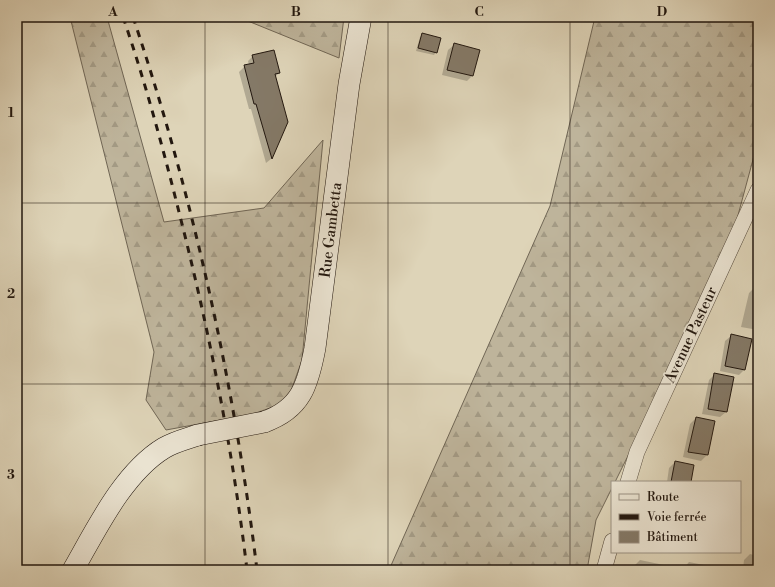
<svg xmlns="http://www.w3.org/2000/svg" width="775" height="587" viewBox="0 0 775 587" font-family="'Libre Bodoni',serif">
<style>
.forest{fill:url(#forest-firs);stroke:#706655}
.shadow{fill:#0003}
.building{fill:#847967;stroke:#22170f}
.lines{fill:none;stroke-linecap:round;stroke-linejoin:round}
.street-casing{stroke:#514639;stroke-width:16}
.secondary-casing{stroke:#22170f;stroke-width:22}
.street{stroke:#eae3d1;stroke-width:15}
.secondary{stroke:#eae3d1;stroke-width:21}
.rail{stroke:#22170f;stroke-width:3;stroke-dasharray:7 7;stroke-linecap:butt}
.secondary-bridge-casing{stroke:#22170f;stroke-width:22;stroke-linecap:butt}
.secondary-bridge{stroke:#eae3d1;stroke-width:21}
.grid{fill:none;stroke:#22170f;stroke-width:1;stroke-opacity:0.55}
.labels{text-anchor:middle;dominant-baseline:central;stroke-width:3.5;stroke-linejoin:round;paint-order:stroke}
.street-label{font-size:15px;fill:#22170f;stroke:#eae3d1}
.neatline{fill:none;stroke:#22170f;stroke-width:1.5}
.grid-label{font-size:13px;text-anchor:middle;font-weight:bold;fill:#22170f}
</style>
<defs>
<pattern id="forest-firs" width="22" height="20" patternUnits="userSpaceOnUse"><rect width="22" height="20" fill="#beb49b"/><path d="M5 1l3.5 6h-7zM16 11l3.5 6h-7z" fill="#a39a84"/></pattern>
</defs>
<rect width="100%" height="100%" fill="#ded4b8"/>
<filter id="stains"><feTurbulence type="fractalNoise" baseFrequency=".005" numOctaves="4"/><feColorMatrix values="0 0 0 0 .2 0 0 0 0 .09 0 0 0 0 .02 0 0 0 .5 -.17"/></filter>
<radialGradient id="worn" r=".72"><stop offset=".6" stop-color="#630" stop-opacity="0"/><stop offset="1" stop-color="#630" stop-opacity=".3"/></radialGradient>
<g class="forest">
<path d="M70 17H107L164 222 264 208 323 140 302 360 287 402 253 414 166 430 146 400 154 352Z"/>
<path d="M238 17H344L339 58Z"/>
<path d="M595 17H758V141L727 256 615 482H612V488L596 520 587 570H389L550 206Z"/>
</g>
<g class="shadow">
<path d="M423 34 436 52 434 55 416 51 420 37Z"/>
<path d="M454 45 472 76 467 81 442 75 448 50Z"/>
<path d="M253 56 279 73 275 77 287 122 271 159 266 163 251 109H249L239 72 245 66 249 65 248 61Z"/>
<path d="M758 273V330L741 327 749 293 755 287Z"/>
<path d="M731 336 745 369 739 375 720 371 725 341Z"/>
<path d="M715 374 726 412 720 417 702 414 709 380Z"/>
<path d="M696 418 707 455 701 461 683 457 690 424Z"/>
<path d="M675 462 690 482H667L669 468Z"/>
<path d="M750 554 758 556V570H633L634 566 640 560 683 569 689 562 729 570 732 567 743 569 744 560Z"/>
<path d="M17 564 29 570H17Z"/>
</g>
<g class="building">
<path d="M422 33 441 38 437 53 418 48Z"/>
<path d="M454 43 480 50 473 76 447 70Z"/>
<path d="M274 50 280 73 275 74 288 122 272 159 256 104H254L244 65 254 63 252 55Z"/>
<path d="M731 334 752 339 745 370 725 366Z"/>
<path d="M714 373 734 377 727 412 708 409Z"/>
<path d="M696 417 715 421 708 455 688 452Z"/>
<path d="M675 461 694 465 691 482H671Z"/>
</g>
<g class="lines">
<g class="street-casing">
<g id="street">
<path d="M628 482 637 452 758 190"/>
<path d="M604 570 612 541"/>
</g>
</g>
<g class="secondary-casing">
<g id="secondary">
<path d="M264 422C301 409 308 385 315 348L349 84 361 17"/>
<path d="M73 570C96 530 123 473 164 448 174 442 186 439 198 435"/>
</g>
</g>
<use href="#street" class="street"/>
<use href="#secondary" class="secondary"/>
<g class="rail">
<path d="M123 17C146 84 164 152 181 220 210 335 233 452 247 570"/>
<path d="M133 17C193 196 234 382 257 570"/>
</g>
<g class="secondary-bridge-casing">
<path id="secondary-bridge" d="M198 435 264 422"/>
</g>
<use href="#secondary-bridge" class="secondary-bridge"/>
</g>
<path class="grid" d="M205 17V570M388 17V570M570 17V570M17 203H758M17 384H758"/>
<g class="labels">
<g class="street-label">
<text transform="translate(331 230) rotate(-83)">Rue Gambetta</text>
<text transform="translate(691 335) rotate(-65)">Avenue Pasteur</text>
</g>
</g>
<rect width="775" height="587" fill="none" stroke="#ded4b8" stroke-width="44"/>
<rect x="611" y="481" width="130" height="72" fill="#eae3d1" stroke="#9a9183"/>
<rect x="619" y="494" width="20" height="6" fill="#eae3d1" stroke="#9a9183"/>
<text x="647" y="501" font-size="12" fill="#22170f">Route</text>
<rect x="619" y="514" width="20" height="6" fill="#22170f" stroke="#9a9183"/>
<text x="647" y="521" font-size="12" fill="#22170f">Voie ferrée</text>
<rect x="619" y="531" width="20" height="12" fill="#847967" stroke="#9a9183"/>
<text x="647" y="541" font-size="12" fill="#22170f">Bâtiment</text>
<rect x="22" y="22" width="731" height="543" class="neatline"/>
<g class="grid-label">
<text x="113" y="16">A</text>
<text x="296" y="16">B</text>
<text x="479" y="16">C</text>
<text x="662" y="16">D</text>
<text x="11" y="117">1</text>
<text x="11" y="298">2</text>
<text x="11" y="479">3</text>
</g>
<rect width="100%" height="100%" filter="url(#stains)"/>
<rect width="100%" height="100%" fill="url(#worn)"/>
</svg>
